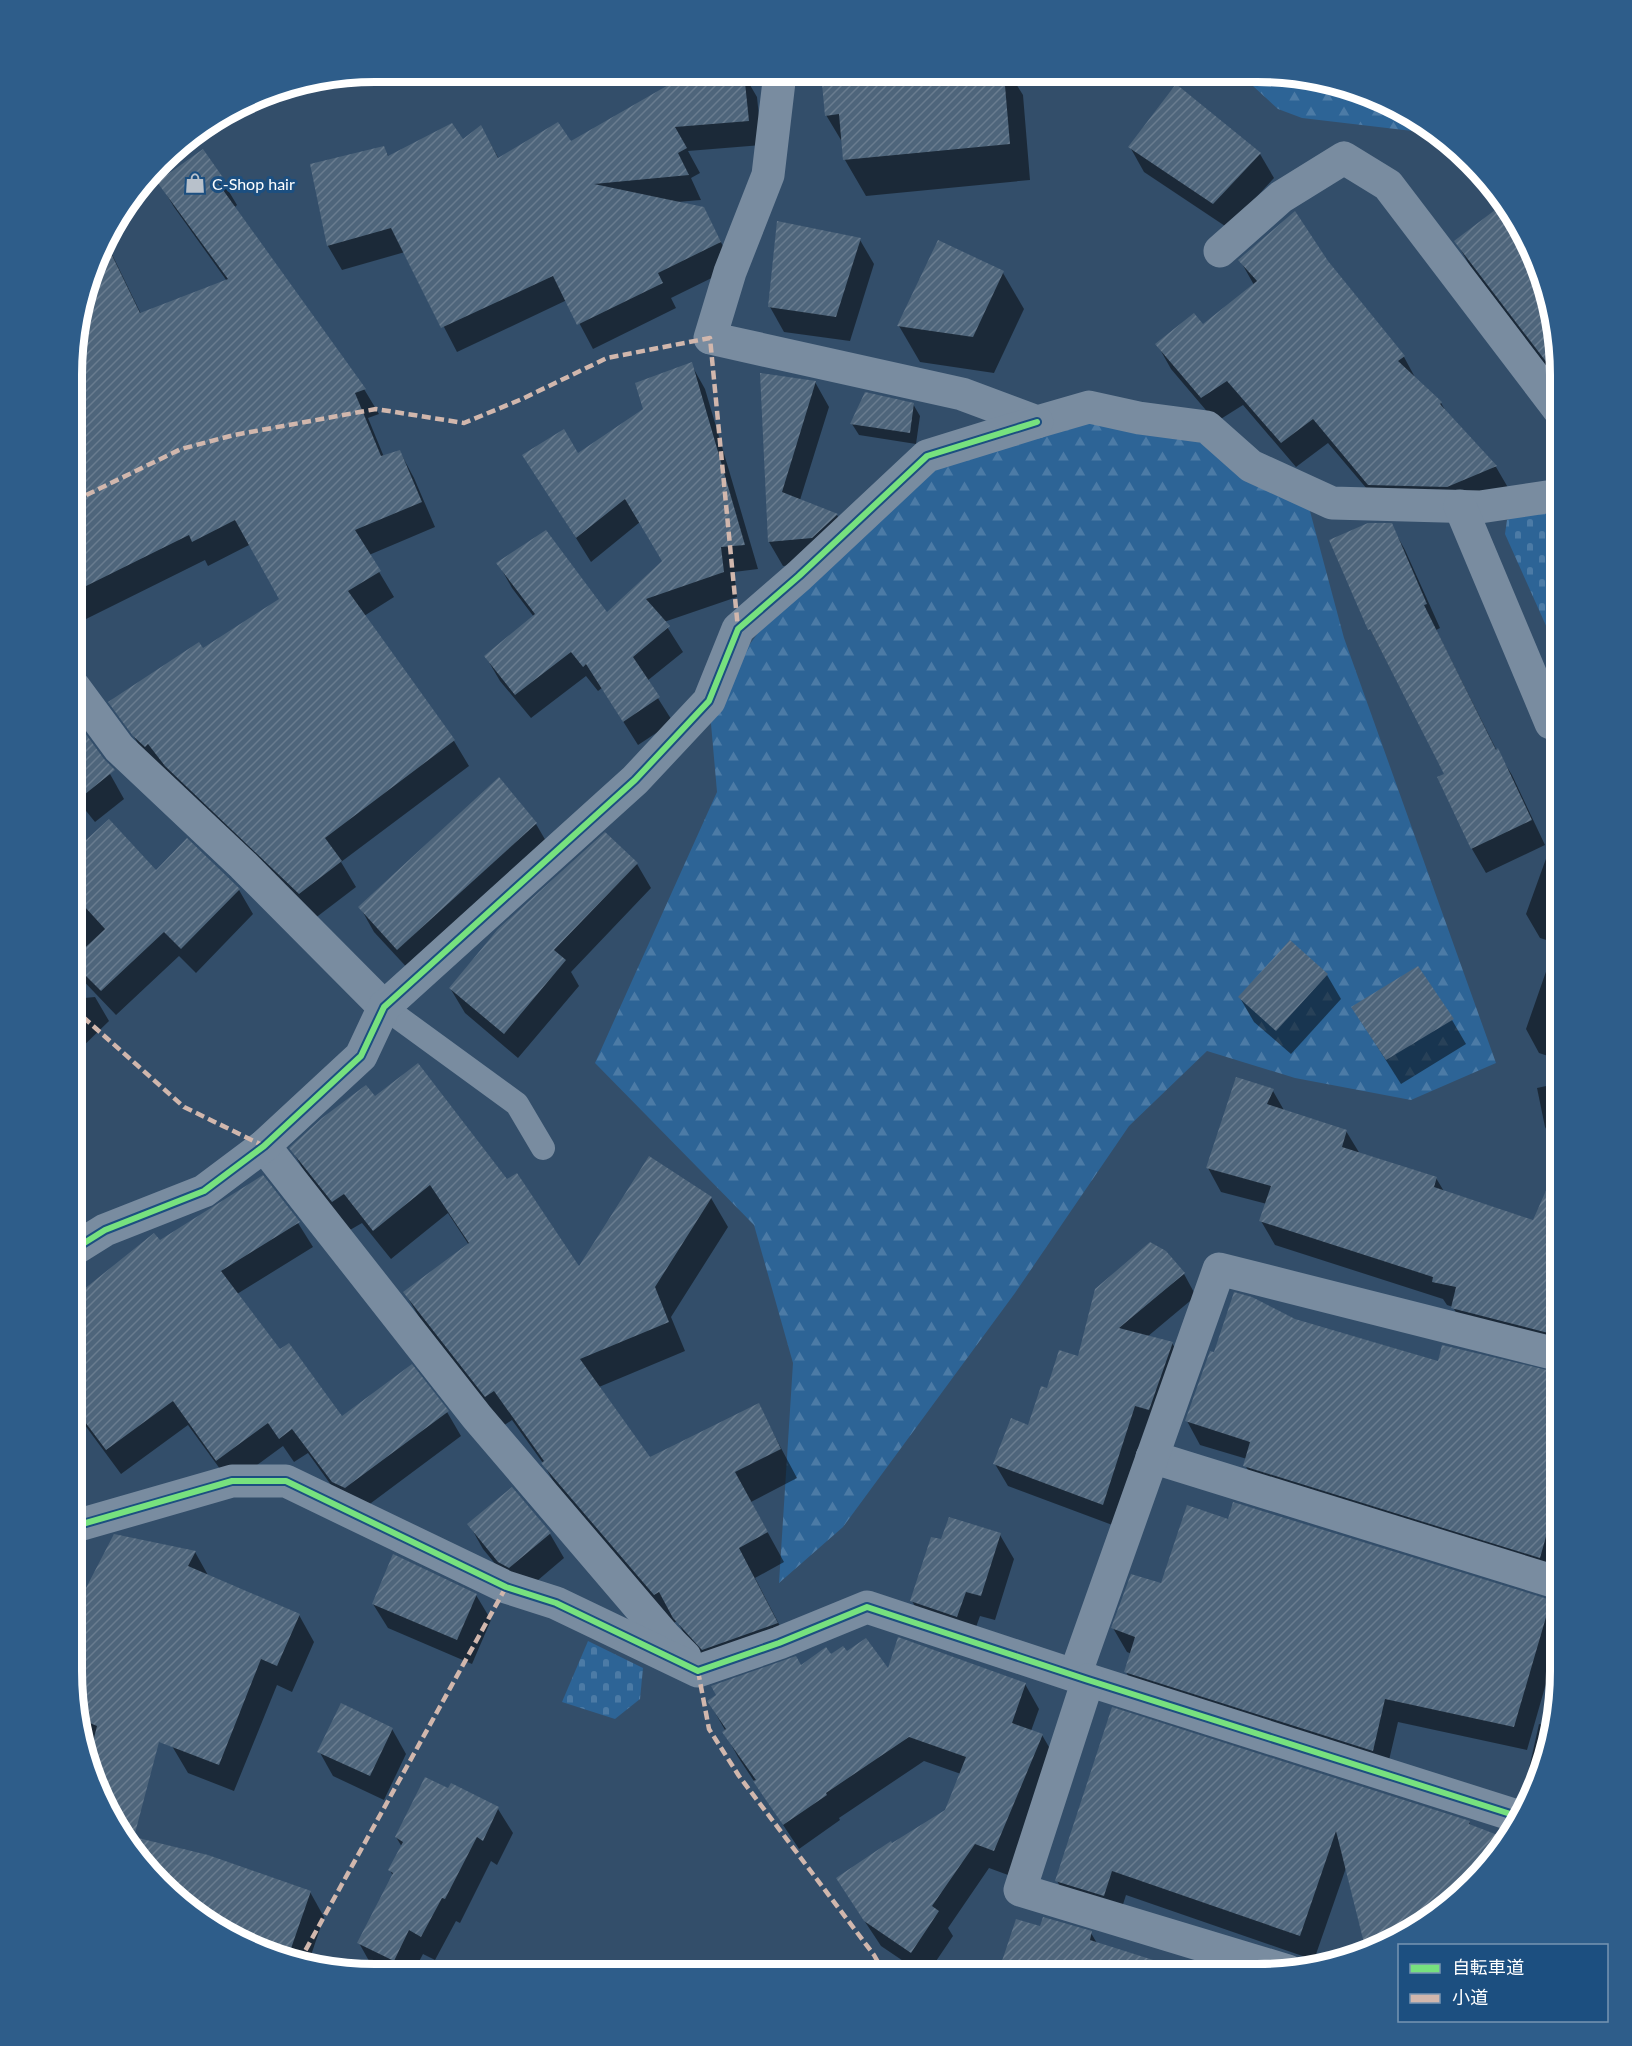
<svg xmlns="http://www.w3.org/2000/svg" width="1632" height="2046" viewBox="0 0 1632 2046" font-family="Lato,'Noto Sans JP',sans-serif">
<style>
.forest{fill:url(#forest-firs)}
.cemetery{fill:url(#cemetery-stones)}
.shadow{fill:#0007}
.building{fill:url(#building-hatch)}
.lines{fill:none;stroke-linecap:round;stroke-linejoin:round}
.service{stroke:#798ca0;stroke-width:24}
.minor{stroke:#798ca0;stroke-width:33}
.quiet{stroke:#d1b7ad;stroke-width:4.5;stroke-dasharray:9 4.5;stroke-linecap:butt}
.cycleway-casing{stroke:#1c4f80;stroke-width:10}
.cycleway{stroke:#77e17e;stroke-width:6}
.labels{text-anchor:middle;dominant-baseline:central;stroke-width:6;stroke-linejoin:round;paint-order:stroke}
.poi-label{font-size:16px;fill:#fff;stroke:#1c4f80;text-anchor:start}
.rim{fill:none;stroke:#fff;stroke-width:8}
</style>
<defs>
<pattern id="forest-firs" width="22" height="20" patternUnits="userSpaceOnUse" patternTransform="scale(1.5)"><rect width="22" height="20" fill="#2d6496"/><path d="M5 1l3.5 6h-7zM16 11l3.5 6h-7z" fill="#4c7ba6"/></pattern>
<pattern id="cemetery-stones" width="16" height="16" patternUnits="userSpaceOnUse" patternTransform="scale(1.5)"><rect width="16" height="16" fill="#2d6496"/><path d="M2 7V4a2 2 0 0 1 4 0v3zM10 15v-3a2 2 0 0 1 4 0v3z" fill="#4c7ba6"/></pattern>
<pattern id="building-hatch" width="6" height="6" patternUnits="userSpaceOnUse" patternTransform="scale(1.5)"><rect width="6" height="6" fill="#4e657b"/><path d="M-1 1l2-2M0 6l6-6M5 7l2-2" fill="none" stroke="#697c8f"/></pattern>
</defs>
<rect width="100%" height="100%" fill="#334e6a"/>
<g class="forest">
<path d="M1241 75C1259 75 1280 72 1297 75 1343 83 1403 104 1438 134L1302 118 1278 109Z"/>
<path d="M1163 421 1307 500 1344 638 1496 1063 1411 1100 1295 1078 1207 1051 1129 1126 1015 1293 843 1527 779 1583 793 1363 754 1225 595 1063 717 792 709 701 799 576 927 456 1037 422Z"/>
</g>
<g class="cemetery">
<path d="M1560 508V657L1505 534 1507 520 1521 511Z"/>
<path d="M588 1641 643 1668 640 1699 615 1719 562 1702Z"/>
</g>
<g class="shadow">
<path d="M743 73 757 97 762 145 688 151 700 173 691 178 701 200 677 202 703 208 734 267 671 298 676 308 593 349 567 300 457 352 405 252 342 270 328 246 311 165 383 147 389 157 463 141 481 127 499 159 570 143Z"/>
<path d="M846 73 1010 74 1023 95 1030 180 866 196 845 160 844 145 826 115Z"/>
<path d="M1130 147 1260 154 1274 178 1228 228 1144 172Z"/>
<path d="M222 180 237 205 234 208 364 389 379 414 368 418 384 457 400 452 414 478 435 527 369 555 394 597 364 616 454 741 469 766 341 862 356 887 314 919 143 752 127 725 202 650 281 599 251 544 208 566 205 560 80 622 74 612 75 383 85 377 75 357V336L106 242 141 314 227 281 174 207 159 182Z"/>
<path d="M112 226 116 233 108 238Z"/>
<path d="M860 240 874 264 850 341 784 332 770 307Z"/>
<path d="M1456 241 1550 297 1560 384 1470 266Z"/>
<path d="M939 242 1003 273 1024 309 994 373 920 362 899 326Z"/>
<path d="M1240 260 1327 262 1404 357 1417 381 1441 403 1448 415 1496 467 1510 491 1384 509 1328 443 1296 467 1243 405 1216 422 1171 369 1157 344 1203 326 1254 285Z"/>
<path d="M691 364 705 389 758 569 734 572 737 597 664 622 683 652 647 681 673 722 638 745 602 688 598 691 586 676 531 718 500 681 486 657 534 617 512 588 498 563 607 614 664 561 640 522 591 562 524 455H578L645 410Z"/>
<path d="M761 375 815 382 829 407 800 500 837 515 851 539 827 562 783 566 769 542Z"/>
<path d="M913 404 920 416 916 444 859 435 852 424Z"/>
<path d="M1391 525 1405 550 1440 628 1436 630 1497 751 1512 775 1545 845 1486 873 1472 849 1439 778 1446 775 1370 629Z"/>
<path d="M74 725 110 774 124 799 95 822 74 796Z"/>
<path d="M1560 820V1060L1539 1053 1526 1029 1556 943 1540 938 1526 914Z"/>
<path d="M109 821 156 872 239 890 253 914 196 973 179 956 116 1015 73 970 74 853Z"/>
<path d="M536 824 550 848 412 973 374 932 360 907Z"/>
<path d="M637 864 651 888 571 972 579 986 518 1058 465 1013 450 988Z"/>
<path d="M1327 975 1341 999 1291 1054 1254 1022 1240 998Z"/>
<path d="M95 997 109 1021 74 1055 77 1061 73 1065V999Z"/>
<path d="M1452 1020 1466 1044 1401 1084 1368 1032Z"/>
<path d="M1560 1083V1150L1559 1151 1545 1127 1537 1088Z"/>
<path d="M1273 1091 1285 1112 1346 1131 1360 1154 1436 1178 1445 1193 1534 1222 1560 1160V1355L1466 1332 1453 1307 1447 1305 1443 1299 1275 1245 1261 1221 1267 1204 1221 1192 1208 1168Z"/>
<path d="M375 1098 507 1181 579 1269 711 1198 728 1227 671 1317 685 1351 599 1387 650 1459 758 1405 797 1478 751 1502 784 1562 755 1578 794 1653 720 1679 692 1647 677 1621 672 1624 560 1493 543 1463 512 1420 503 1426 422 1322 405 1293 469 1245 448 1213 391 1259 362 1223 350 1230 308 1178 291 1148Z"/>
<path d="M298 1223 313 1247 237 1294 280 1352 342 1418 447 1412 461 1436 359 1512 347 1507 308 1453 294 1462 283 1446 231 1484 188 1425 121 1474 73 1409V1297L74 1299 159 1242Z"/>
<path d="M1184 1274 1196 1296 1147 1337 1172 1343 1185 1365 1115 1526 1008 1486 995 1464 1028 1427 1048 1390 1079 1358Z"/>
<path d="M1295 1320 1440 1363 1560 1375 1559 1582 1259 1489 1245 1465 1247 1459 1200 1445 1187 1421 1215 1354Z"/>
<path d="M1228 1520 1550 1601 1559 1618V1638L1527 1750 1398 1722 1386 1773 1139 1695 1126 1672 1132 1654 1127 1652 1113 1628Z"/>
<path d="M469 1524 550 1534 564 1558 524 1592 514 1587 483 1549Z"/>
<path d="M1000 1535 1014 1559 995 1620 980 1616 971 1641 926 1626 912 1601 942 1541Z"/>
<path d="M195 1552 209 1577 299 1615 314 1642 292 1692 277 1685 234 1791 188 1773 172 1746 183 1703 140 1764 81 1738 72 1670V1611L75 1612Z"/>
<path d="M476 1595 491 1620 472 1664 388 1628 373 1604Z"/>
<path d="M847 1653 888 1672 1025 1684 1039 1709 1031 1731 1042 1735 1056 1759 1008 1875 989 1868 948 1928 953 1936 928 1973H921L881 1946 852 1902 892 1845 946 1811 961 1774 924 1761 839 1818 840 1820 799 1849 738 1757 724 1732 725 1730 709 1702 831 1656Z"/>
<path d="M1113 1709 1469 1822 1471 1826 1507 1841 1471 1885 1408 1933 1368 1950 1347 1865 1314 1960 1126 1895 1118 1920 1071 1905 1057 1881Z"/>
<path d="M1539 1724 1552 1728 1544 1767 1535 1785 1528 1773Z"/>
<path d="M392 1729 406 1754 384 1800 333 1776 319 1751Z"/>
<path d="M451 1785 498 1809 513 1833 497 1865 491 1861 460 1923 456 1921 435 1960 423 1954 413 1973H385L373 1968 359 1943 393 1876 390 1870 402 1847 396 1837 448 1790Z"/>
<path d="M149 1842 310 1892 324 1917 308 1964 279 1958 207 1923 161 1885 144 1862Z"/>
<path d="M1017 1921 1041 1928 1091 1933 1098 1945 1168 1966 1172 1973H999Z"/>
</g>
<g class="building">
<path d="M731 73H744L749 121 675 127 687 148 678 153 689 175 594 184 704 207 721 242 658 273 663 283 577 325 553 276 441 328 391 228 327 246 310 164 384 146 388 156 452 123 463 139 481 125 498 158 558 122 571 141 677 80Z"/>
<path d="M821 73 1004 74 1010 144 843 160 839 114 825 116Z"/>
<path d="M1176 84 1261 153 1213 204 1128 147Z"/>
<path d="M203 149 224 179 218 183 366 389 355 393 381 456 400 450 422 502 355 530 381 571 348 591 455 740 325 838 342 861 299 894 165 766 148 744 145 747 133 736 108 702 199 642 203 648 279 599 235 520 192 542 189 535 74 592 75 336 106 243 140 313 228 279 157 182Z"/>
<path d="M1495 210 1530 249 1550 297 1560 380 1454 241Z"/>
<path d="M1295 211 1328 261 1405 356 1398 361 1442 402 1440 404 1497 466 1447 487 1368 485 1313 419 1281 443 1227 381 1201 398 1155 344 1194 313 1203 324 1257 281 1238 260Z"/>
<path d="M777 221 861 238 836 317 768 307Z"/>
<path d="M938 240 1004 271 973 337 897 326Z"/>
<path d="M692 362 745 545 721 547 724 572 646 599 670 626 633 657 660 697 623 722 586 664 583 667 571 652 515 695 484 656 535 614 496 563 546 530 607 612 662 561 625 499 576 538 522 455 564 429 578 453 643 409 635 383Z"/>
<path d="M760 373 816 381 782 492 838 514 812 538 768 542Z"/>
<path d="M865 392 914 403 910 433 850 424Z"/>
<path d="M1368 523H1392L1427 604 1424 605 1496 750 1498 748 1532 820 1471 849 1437 777 1444 774 1370 629 1368 630 1329 540Z"/>
<path d="M77 722 104 759 115 770 74 803V724Z"/>
<path d="M499 777 537 823 397 950 358 907Z"/>
<path d="M109 819 156 870 187 838 240 889 181 949 164 932 101 991 73 963V959L105 929 74 895V851Z"/>
<path d="M605 832 638 863 554 950 566 960 504 1034 449 988 498 929Z"/>
<path d="M1290 940 1328 974 1276 1031 1238 997Z"/>
<path d="M1418 966 1454 1019 1386 1060 1351 1007Z"/>
<path d="M418 1063 507 1179 517 1173 579 1266 649 1156 712 1197 655 1287 669 1322 580 1359 650 1457 759 1403 781 1449 735 1472 768 1532 739 1548 778 1623 702 1650 673 1618 659 1592 654 1595 541 1463 544 1461 494 1391 485 1397 403 1292 469 1243 430 1185 373 1231 344 1194 332 1202 289 1148 322 1118 366 1085 375 1096Z"/>
<path d="M1236 1077 1274 1089 1267 1104 1347 1130 1342 1147 1437 1177 1434 1187 1533 1220 1560 1159V1336L1451 1308 1456 1287 1432 1282 1433 1277 1259 1221 1271 1186 1206 1168Z"/>
<path d="M263 1175 300 1222 221 1271 280 1349 289 1343 342 1416 412 1364 449 1411 345 1488 332 1482 292 1429 279 1439 268 1423 216 1461 173 1401 106 1450 73 1406V1298L154 1233 160 1240Z"/>
<path d="M1150 1242 1166 1251 1185 1273 1119 1328 1173 1342 1149 1410 1135 1406 1103 1505 993 1464 1011 1418 1028 1425 1041 1386 1047 1388 1059 1350 1078 1356 1095 1289Z"/>
<path d="M1234 1292 1252 1297 1295 1319 1438 1361 1442 1345 1560 1373 1559 1490 1540 1558 1243 1466 1250 1442 1185 1421 1210 1351 1214 1352Z"/>
<path d="M512 1487 551 1533 509 1568 498 1562 467 1524Z"/>
<path d="M1233 1502 1551 1600 1514 1727 1385 1699 1373 1751 1124 1672 1135 1637 1111 1628 1131 1574 1161 1583 1187 1505 1228 1519Z"/>
<path d="M949 1517 1001 1533 981 1596 966 1592 957 1617 910 1601 931 1537 941 1539Z"/>
<path d="M114 1534 196 1551 188 1566 300 1614 277 1666 261 1659 219 1765 159 1742 134 1837 208 1855 311 1891 287 1960 279 1958 207 1923 161 1885 113 1822 88 1762 97 1726 78 1718 72 1670V1615Z"/>
<path d="M393 1554 477 1594 457 1640 372 1604Z"/>
<path d="M898 1637 1026 1683 1012 1723 1043 1734 994 1851 975 1844 932 1906 939 1911 911 1953 864 1921 836 1878 891 1841 892 1843 945 1810 966 1757 909 1737 826 1793 827 1795 783 1825 753 1781 756 1780 722 1732 726 1729 707 1701 716 1695 711 1686 796 1656 801 1665 826 1647 831 1654 843 1646 847 1651 866 1638 888 1668Z"/>
<path d="M341 1703 393 1728 370 1776 317 1752Z"/>
<path d="M1112 1707 1470 1821 1469 1824 1508 1839 1471 1885 1408 1933 1366 1951 1336 1831 1300 1936 1112 1871 1104 1896 1055 1881Z"/>
<path d="M425 1777 448 1788 451 1783 499 1807 483 1841 477 1837 445 1899 442 1898 421 1937 409 1930 394 1961 357 1943 393 1873 388 1870 403 1842 395 1837Z"/>
<path d="M1043 1917 1092 1931 1090 1940 1169 1965 1168 1973H998L1016 1919 1040 1926Z"/>
</g>
<g class="lines">
<path class="service" d="M384 1007 517 1104 543 1148"/>
<g class="minor">
<path d="M780 73 768 175 730 272 710 338 962 394 1037 422 1089 407 1139 418 1207 427 1251 466 1332 503 1480 507 1560 495"/>
<path d="M1220 251 1281 197 1344 158 1388 185 1560 411"/>
<path d="M1460 506 1551 723 1560 727"/>
<path d="M74 687 119 748 243 865 384 1007"/>
<path d="M264 1146 477 1417 665 1637 685 1657"/>
<path d="M73 1250 105 1230 204 1191 264 1146 361 1056 384 1007 635 780 709 701 738 629 799 576 927 456 1037 422"/>
<path d="M1152 1457 1559 1583"/>
<path d="M72 1527 232 1481H286L506 1587 556 1603 698 1671 779 1643 867 1607 1088 1680 1520 1817"/>
<path d="M1075 1675 1219 1269 1560 1355"/>
<path d="M1088 1680 1020 1890 1288 1971"/>
</g>
<g class="quiet">
<path d="M74 501 181 449 234 435 376 409 464 423 522 399 607 358 710 338 738 629"/>
<path d="M73 1008 184 1107 264 1146"/>
<path d="M698 1671 709 1729 739 1776 874 1955 884 1973"/>
<path d="M299 1962 506 1587"/>
</g>
<g class="cycleway-casing">
<g id="cycleway">
<path d="M73 1250 105 1230 204 1191 264 1146 361 1056 384 1007 635 780 709 701 738 629 799 576 927 456 1037 422"/>
<path d="M72 1527 232 1481H286L506 1587 556 1603 698 1671 779 1643 867 1607 1088 1680 1520 1817"/>
</g>
</g>
<use href="#cycleway" class="cycleway"/>
</g>
<defs>
<g id="shop-bare" transform="scale(1.62)"><path d="M-5-2.5h2.3a2.7 3.5 0 0 1 5.4 0H5L5.5 6h-11ZM-1.5-2.5h3a1.5 2.3 0 0 0-3 0Z" fill="#b8c1cb" stroke="#1c4f80" stroke-width="2.5" paint-order="stroke"/></g>
</defs>
<g fill-rule="evenodd">
<use href="#shop-bare" x="195" y="183"/>
</g>
<g class="labels">
<g class="poi-label">
<text x="212" y="183">C-Shop hair</text>
</g>
</g>
<path d="M0 0H1632V2046H0ZM375 82H1257A293 293 0 0 1 1550 375V1671A293 293 0 0 1 1257 1964H375A293 293 0 0 1 82 1671V375A293 293 0 0 1 375 82Z" fill="#2e5d8a" fill-rule="evenodd"/>
<path class="rim" d="M375 82H1257A293 293 0 0 1 1550 375V1671A293 293 0 0 1 1257 1964H375A293 293 0 0 1 82 1671V375A293 293 0 0 1 375 82Z"/>
<rect x="1398" y="1944" width="210" height="78" fill="#1c4f80" stroke="#7795b3" stroke-width="1.5"/>
<rect x="1410" y="1964" width="30" height="9" fill="#77e17e" stroke="#7795b3" stroke-width="1.5"/>
<text x="1452" y="1974" font-size="18" fill="#ffffff">自転車道</text>
<rect x="1410" y="1994" width="30" height="9" fill="#d1b7ad" stroke="#7795b3" stroke-width="1.5"/>
<text x="1452" y="2004" font-size="18" fill="#ffffff">小道</text>
</svg>
